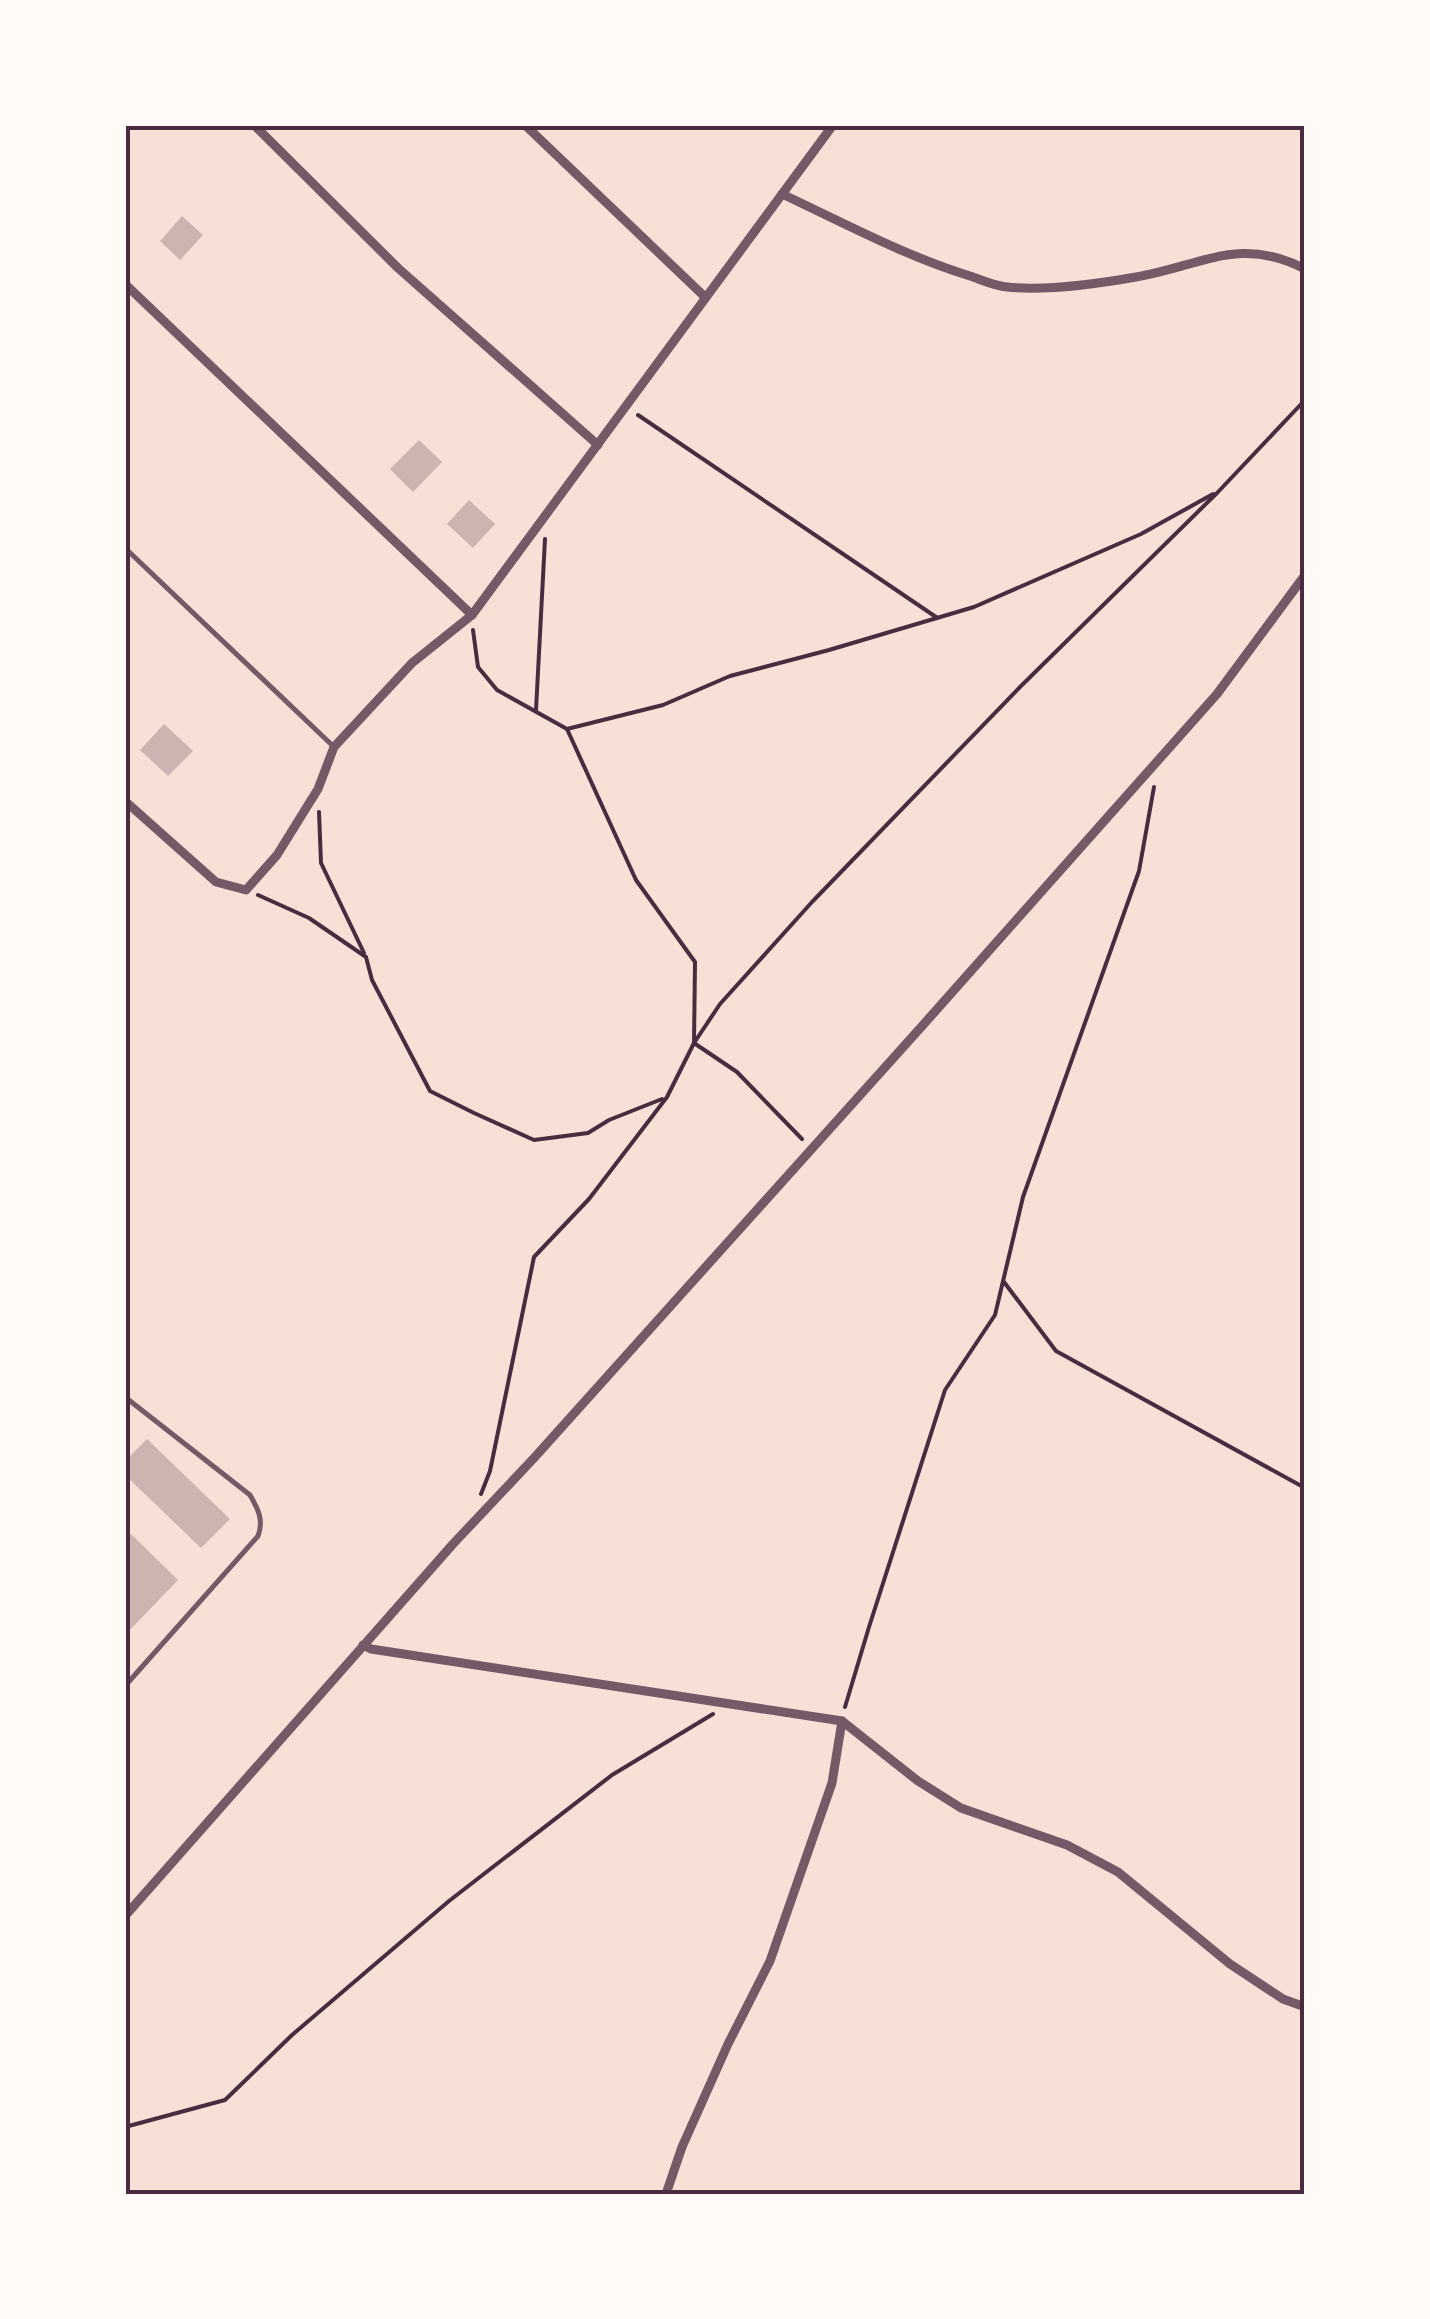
<svg xmlns="http://www.w3.org/2000/svg" width="1430" height="2319" viewBox="0 0 1430 2319" font-family="'Exo 2',sans-serif">
<style>
.building{fill:#ccb4b1}
.lines{fill:none;stroke-linecap:round;stroke-linejoin:round}
.path{stroke:#4a2c40;stroke-width:4}
.service{stroke:#755966;stroke-width:5}
.minor{stroke:#755966;stroke-width:9}
.neatline{fill:none;stroke:#4a2c40;stroke-width:4}
</style>
<rect width="100%" height="100%" fill="#f7e1d7"/>
<g class="building">
<path d="M182 216 203 235 180 260 160 241Z"/>
<path d="M419 440 442 462 413 492 390 469Z"/>
<path d="M469 500 495 524 473 548 447 524Z"/>
<path d="M164 724 193 751 168 776 140 750Z"/>
<path d="M147 1439 230 1519 201 1548 125 1475V1461Z"/>
<path d="M131 1534 178 1580 125 1635V1541Z"/>
</g>
<g class="lines">
<g class="path">
<path d="M638 415 936 617"/>
<path d="M473 630 478 667 497 690 567 729 636 880 695 962 694 1043 737 1072 802 1139"/>
<path d="M536 710 545 539"/>
<path d="M567 729 663 705 730 676 829 650 974 607 1141 534 1213 494"/>
<path d="M319 812 321 863 364 953"/>
<path d="M258 895 309 918 366 957 372 980 430 1091 474 1113 534 1140 588 1133 609 1120 662 1099"/>
<path d="M1004 1282 1056 1351 1305 1488"/>
<path d="M481 1494 490 1471 534 1257 589 1199 667 1097 694 1043 720 1004 812 902 1020 687 1218 492 1305 400"/>
<path d="M845 1707 869 1627 945 1390 995 1315 1023 1197 1139 871 1154 787"/>
<path d="M125 2127 225 2100 292 2035 449 1901 612 1775 713 1714"/>
</g>
<g class="service">
<path d="M125 548 333 746"/>
<path d="M125 1397 250 1495C258 1509 264 1520 258 1536L125 1686"/>
</g>
<g class="minor">
<path d="M254 125 398 268 598 445"/>
<path d="M525 125 705 297"/>
<path d="M782 194C844 223 905 256 970 276 982 280 995 286 1007 287 1046 291 1097 284 1136 277 1201 266 1240 235 1305 269"/>
<path d="M125 284 472 615"/>
<path d="M125 801 216 882 246 890 277 855 318 789 334 747 412 663 472 615 833 125"/>
<path d="M363 1645 371 1649 842 1721 918 1781 961 1808 1067 1845 1118 1872 1230 1964 1283 1999 1305 2007"/>
<path d="M125 1916 453 1544 534 1458 923 1025 1217 694 1305 575"/>
<path d="M666 2194 682 2147 728 2044 770 1961 832 1783 842 1721"/>
</g>
</g>
<rect width="1430" height="2319" fill="none" stroke="#fffaf5" stroke-width="255"/>
<rect x="128" y="128" width="1174" height="2064" class="neatline"/>
</svg>
